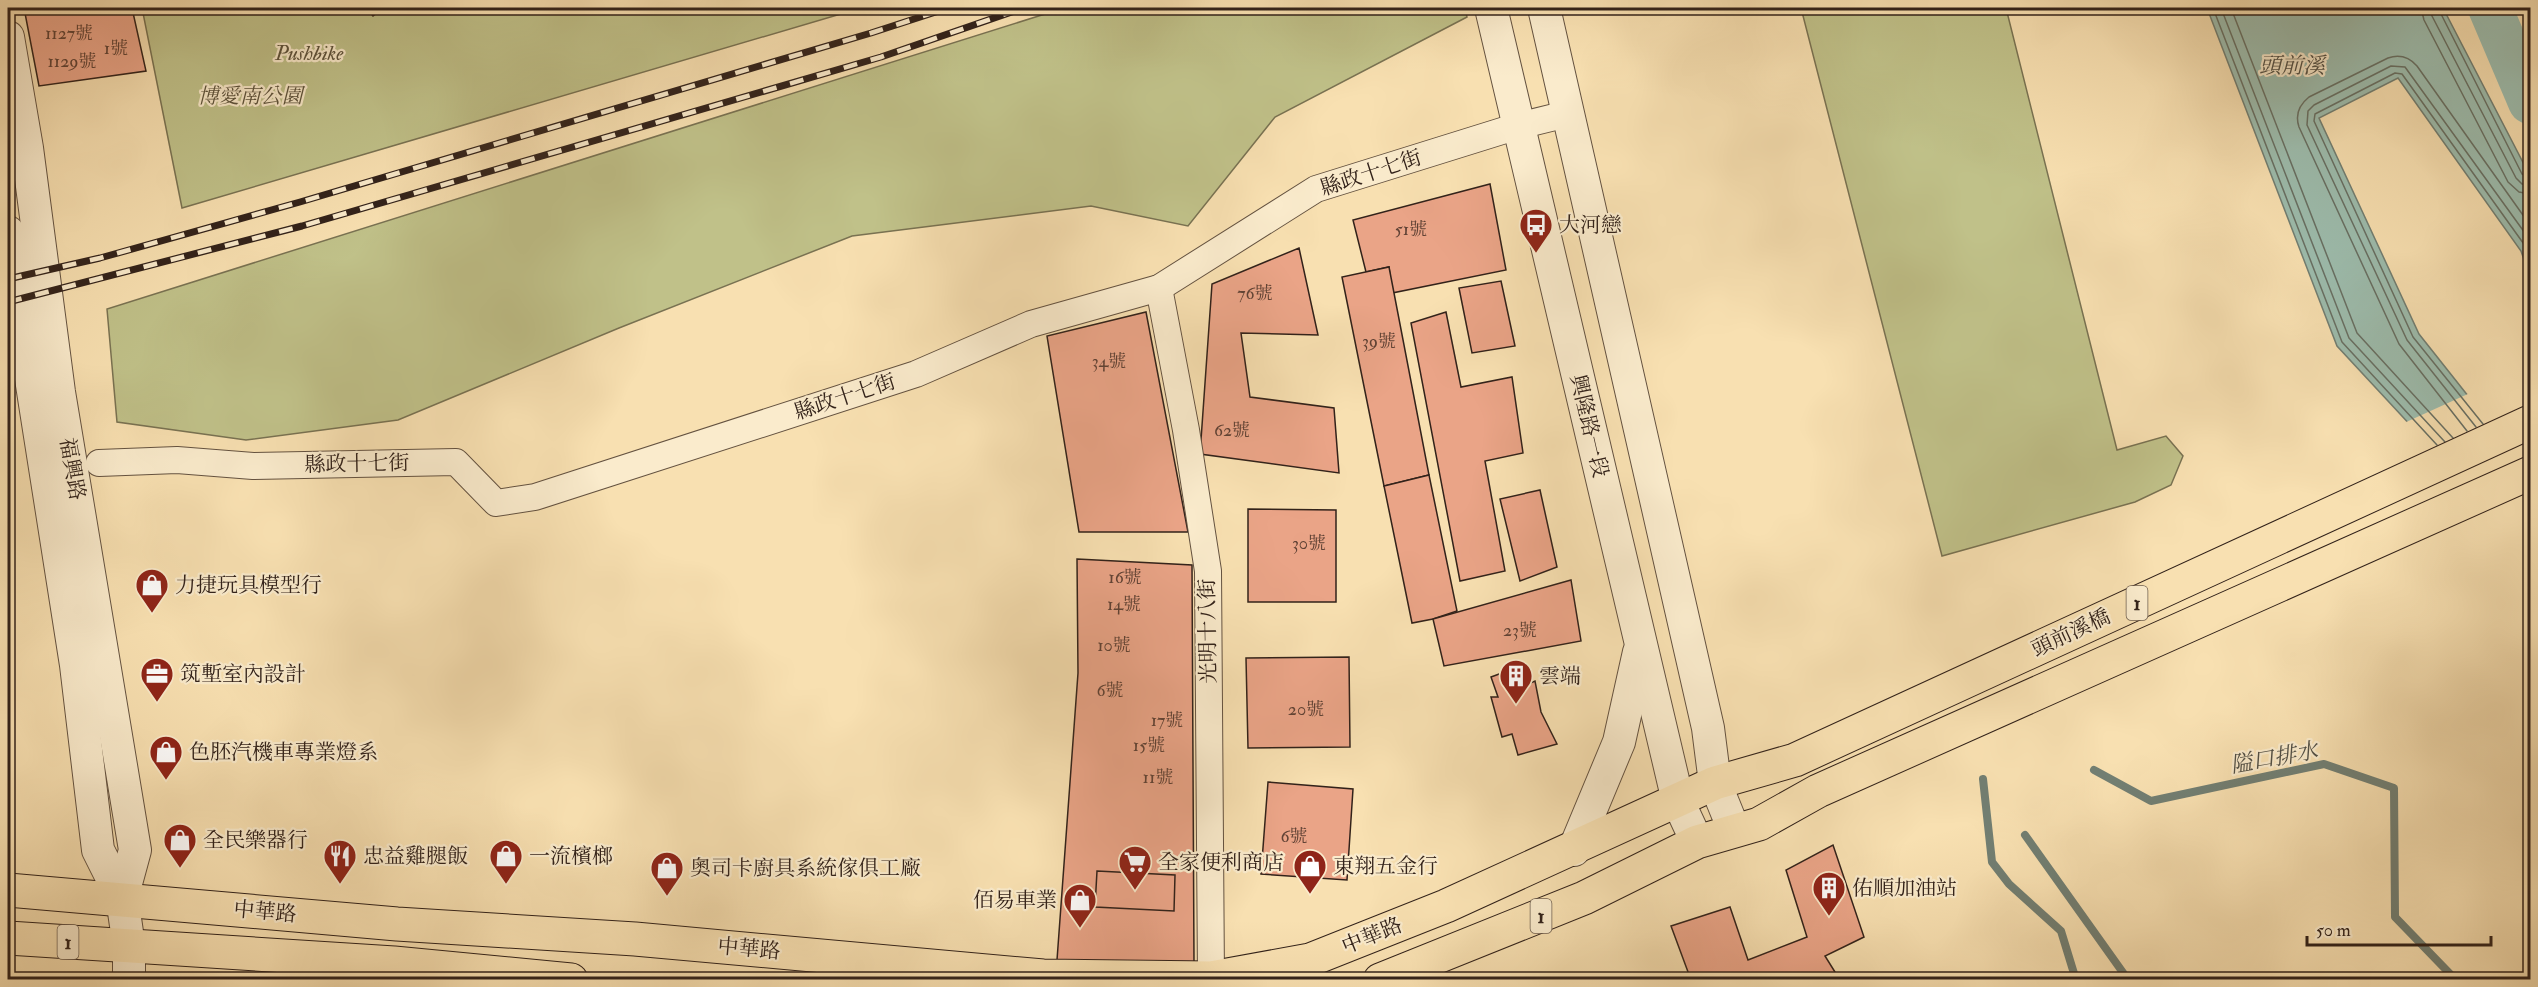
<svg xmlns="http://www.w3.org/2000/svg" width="2538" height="987" viewBox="0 0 2538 987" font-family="'IM FELL Double Pica','Noto Serif TC',serif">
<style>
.green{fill:#c0c189;stroke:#797252;stroke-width:1.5}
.water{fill:#9dbdae;stroke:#727f73;stroke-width:1.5}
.pier{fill:#f8e0b1}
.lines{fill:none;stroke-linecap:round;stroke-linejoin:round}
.shore{stroke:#687064;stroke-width:1.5}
.stream{stroke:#727f73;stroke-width:8}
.river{stroke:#9dbdae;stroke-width:44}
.building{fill:#eaa487;stroke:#32221a;stroke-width:1.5}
.minor-casing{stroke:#645240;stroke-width:28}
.tertiary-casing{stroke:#645240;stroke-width:34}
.primary-casing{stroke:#32221a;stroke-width:35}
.minor{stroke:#faebcc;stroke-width:26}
.tertiary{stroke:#faebcc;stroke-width:32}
.primary{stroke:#f8e0b1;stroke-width:33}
.rail-casing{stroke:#32221a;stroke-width:7}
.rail{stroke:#faebcc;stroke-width:4.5;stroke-dasharray:14;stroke-linecap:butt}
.labels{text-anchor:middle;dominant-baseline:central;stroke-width:4.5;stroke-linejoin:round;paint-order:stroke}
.number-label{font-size:18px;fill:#604235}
.shield{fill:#faebcc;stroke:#6e5e4f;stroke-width:1.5}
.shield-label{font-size:20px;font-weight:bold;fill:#32221a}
.park-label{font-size:21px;font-style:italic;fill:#5d523b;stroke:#faebcc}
.street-label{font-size:21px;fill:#32221a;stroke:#faebcc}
.poi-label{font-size:21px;fill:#32221a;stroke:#faebcc;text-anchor:start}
.water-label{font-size:22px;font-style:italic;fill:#525046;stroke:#faebcc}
</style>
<rect width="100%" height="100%" fill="#f8e0b1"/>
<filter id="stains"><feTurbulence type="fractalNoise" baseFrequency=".00333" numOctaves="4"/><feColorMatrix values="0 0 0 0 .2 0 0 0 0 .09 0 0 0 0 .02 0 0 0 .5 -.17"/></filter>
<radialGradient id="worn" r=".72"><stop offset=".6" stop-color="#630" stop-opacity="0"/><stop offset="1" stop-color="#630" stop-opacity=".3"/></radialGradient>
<g class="green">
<path d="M142 8H861L182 208Z"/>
<path d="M1064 8H1465L1467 17 1275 117 1188 226 1091 206 852 236 619 328 398 420 246 440 117 422 107 309Z"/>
<path d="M1801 8H2006L2117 450 2166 436 2183 456 2171 485 2135 502 1942 556Z"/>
</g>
<path class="water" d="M2207 8H2443L2530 176V277L2521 251 2398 78 2319 118 2419 334 2530 474V554L2337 346Z"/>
<path class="pier" d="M2470 393 2530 469V546L2522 550 2404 423Z"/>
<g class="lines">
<g class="shore">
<path d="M2213 8 2342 342 2437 445"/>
<path d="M2221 8 2349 338 2445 442"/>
<path d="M2231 8 2357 333 2453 438"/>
<path d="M2421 8 2424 20 2508 182 2519 192 2530 194"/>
<path d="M2430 8 2432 16 2516 178 2522 184 2530 185"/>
<path d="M2438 8 2522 174 2530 178"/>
<path d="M2483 424 2413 337 2314 121 2315 114 2395 73 2402 74 2526 247 2530 259"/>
<path d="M2476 427 2407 340 2307 125 2308 111 2314 105 2391 66 2405 67 2530 240"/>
<path d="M2467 431 2399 344 2299 127C2295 115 2299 105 2309 97L2388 58C2400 54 2409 57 2417 66L2530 225"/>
</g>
<g class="stream">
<path d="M2094 770 2151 801 2324 764 2394 788 2395 917 2456 980"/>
<path d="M1983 779 1992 862 2009 884 2061 931 2076 980"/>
<path d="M2025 835 2124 974 2125 980"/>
</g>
<path class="river" d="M2490 8 2530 102"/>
</g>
<g class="building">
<path d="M24 8H132L146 71 39 86Z"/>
<path d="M366 8H383L373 16Z"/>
<path d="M1490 184 1506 270 1392 293 1389 267 1366 272 1353 220Z"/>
<path d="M1299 248 1318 335 1241 333 1250 397 1334 408 1339 473 1200 454 1212 284Z"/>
<path d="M1389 267 1429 475 1384 486 1342 277Z"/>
<path d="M1501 281 1515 346 1472 353 1459 288Z"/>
<path d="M1146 312 1188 532H1079L1047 336Z"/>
<path d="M1446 312 1461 387 1512 377 1523 453 1485 461 1505 571 1460 581 1411 323Z"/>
<path d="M1429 475 1457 611 1433 619 1412 623 1384 486Z"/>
<path d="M1540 490 1557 567 1520 581 1500 499Z"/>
<path d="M1248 509 1336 510V602H1248Z"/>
<path d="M1077 559 1192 565 1194 963 1057 960 1078 673Z"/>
<path d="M1571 580 1581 641 1444 666 1433 619Z"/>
<path d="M1349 657 1350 747 1248 748 1246 658Z"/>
<path d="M1521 666 1524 686 1535 681 1541 712 1557 744 1518 755 1512 734 1502 737 1491 697H1498L1491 677Z"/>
<path d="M1268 782 1353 789 1347 880 1261 874Z"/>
<path d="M1833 845 1864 937 1825 956 1840 980H1691L1671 926 1730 907 1748 960 1807 937 1786 870Z"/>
<path d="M1097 871 1175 875 1174 911 1095 907Z"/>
</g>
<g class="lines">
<g class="minor-casing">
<g id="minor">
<path d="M1159 288 1186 430 1208 571 1211 978"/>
<path d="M99 463 177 460 253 466 456 462 496 503 535 497 916 374 1031 324 1159 288 1316 189 1518 126 1567 114"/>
</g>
</g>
<g class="tertiary-casing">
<g id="tertiary">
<path d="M1491 8 1678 801 1697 842"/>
<path d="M1544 8 1708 728 1715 783 1734 830"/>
<path d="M8 37 27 148 59 392 135 850 122 898"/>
<path d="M8 232 76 665 98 850 122 898 129 946V980"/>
<path d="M1574 850 1619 742 1639 652"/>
</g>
</g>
<g class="primary-casing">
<g id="primary">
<path d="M8 890 397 924 635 939 1043 976 1211 978 1310 960 1446 906 1715 783 1795 760 2530 422"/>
<path d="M8 938 394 963 571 980"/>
<path d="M1380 980 1584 898 1697 842 1759 824 1818 791 2530 473"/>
</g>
</g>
<use href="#minor" class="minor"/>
<use href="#tertiary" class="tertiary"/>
<use href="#primary" class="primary"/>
<g class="rail-casing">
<g id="rail">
<path d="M8 279 100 258 300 202 871 33 948 8"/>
<path d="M8 302 302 226 881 57 1023 8"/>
</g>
</g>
<use href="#rail" class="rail"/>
</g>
<defs>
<g id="bus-pin" transform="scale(1.725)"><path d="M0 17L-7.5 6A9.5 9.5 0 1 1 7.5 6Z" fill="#8f2418" stroke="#faebcc"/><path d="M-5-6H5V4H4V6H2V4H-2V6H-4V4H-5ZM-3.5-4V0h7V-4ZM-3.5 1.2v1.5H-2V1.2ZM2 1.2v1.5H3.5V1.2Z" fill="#fff"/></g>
<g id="shop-pin" transform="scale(1.725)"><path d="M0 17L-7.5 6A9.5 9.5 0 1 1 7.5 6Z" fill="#8f2418" stroke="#faebcc"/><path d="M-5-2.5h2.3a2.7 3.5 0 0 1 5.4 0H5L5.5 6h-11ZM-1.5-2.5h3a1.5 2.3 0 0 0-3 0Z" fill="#fff"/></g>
<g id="office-pin" transform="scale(1.725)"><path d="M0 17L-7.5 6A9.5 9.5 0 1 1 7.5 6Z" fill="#8f2418" stroke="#faebcc"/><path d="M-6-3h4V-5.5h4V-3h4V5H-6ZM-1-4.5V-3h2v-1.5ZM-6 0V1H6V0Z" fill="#fff"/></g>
<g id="building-pin" transform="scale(1.725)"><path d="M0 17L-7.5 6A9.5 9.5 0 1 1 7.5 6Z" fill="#8f2418" stroke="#faebcc"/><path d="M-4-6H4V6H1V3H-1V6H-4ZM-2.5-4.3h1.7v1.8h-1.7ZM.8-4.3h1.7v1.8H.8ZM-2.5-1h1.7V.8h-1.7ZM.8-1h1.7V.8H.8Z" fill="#fff"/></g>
<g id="restaurant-pin" transform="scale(1.725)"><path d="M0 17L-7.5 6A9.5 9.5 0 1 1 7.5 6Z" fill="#8f2418" stroke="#faebcc"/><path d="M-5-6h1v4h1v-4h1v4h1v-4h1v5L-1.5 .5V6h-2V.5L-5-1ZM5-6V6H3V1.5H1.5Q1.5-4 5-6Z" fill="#fff"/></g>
<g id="supermarket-pin" transform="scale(1.725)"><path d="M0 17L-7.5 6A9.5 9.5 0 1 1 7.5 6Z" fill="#8f2418" stroke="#faebcc"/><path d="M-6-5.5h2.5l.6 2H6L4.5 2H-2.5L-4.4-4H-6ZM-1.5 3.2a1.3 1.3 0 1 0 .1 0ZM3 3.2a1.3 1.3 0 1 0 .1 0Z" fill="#fff"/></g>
</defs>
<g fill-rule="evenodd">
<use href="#bus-pin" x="1536" y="225"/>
<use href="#shop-pin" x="152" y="585"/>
<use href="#office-pin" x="157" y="674"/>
<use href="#building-pin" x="1516" y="676"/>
<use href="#shop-pin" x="166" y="752"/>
<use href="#shop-pin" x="180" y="840"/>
<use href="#restaurant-pin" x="340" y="856"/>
<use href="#shop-pin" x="506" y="856"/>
<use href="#supermarket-pin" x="1135" y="862"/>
<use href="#shop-pin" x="1310" y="866"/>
<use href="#shop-pin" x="667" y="868"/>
<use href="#building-pin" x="1829" y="888"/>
<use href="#shop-pin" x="1080" y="900"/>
</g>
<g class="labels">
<g class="number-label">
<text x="69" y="33">1127號</text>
<text x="116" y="48">1號</text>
<text x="72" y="61">1129號</text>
<text x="1411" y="229">51號</text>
<text x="1255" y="293">76號</text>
<text x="1379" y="341">39號</text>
<text x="1109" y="361">34號</text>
<text x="1232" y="430">62號</text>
<text x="1309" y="543">30號</text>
<text x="1125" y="577">16號</text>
<text x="1124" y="604">14號</text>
<text x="1520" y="630">23號</text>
<text x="1114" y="645">10號</text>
<text x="1110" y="690">6號</text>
<text x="1306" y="709">20號</text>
<text x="1167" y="720">17號</text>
<text x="1149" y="745">15號</text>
<text x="1158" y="777">11號</text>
<text x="1294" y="836">6號</text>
</g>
<g class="shield">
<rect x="2126.5" y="586" width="21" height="34" rx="4.5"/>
<rect x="1530.5" y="899" width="21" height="34" rx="4.5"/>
<rect x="57.5" y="925" width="21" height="34" rx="4.5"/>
</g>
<g class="shield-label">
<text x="2137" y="603">1</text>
<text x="1541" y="916">1</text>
<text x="68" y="942">1</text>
</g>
<g class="park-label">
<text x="309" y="53">Pushbike</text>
<text x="250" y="96">博愛南公園</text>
</g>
<g class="street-label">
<text transform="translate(1371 173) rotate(-18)">縣政十七街</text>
<text transform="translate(845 397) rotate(-18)">縣政十七街</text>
<text transform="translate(1589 426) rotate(77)">興隆路一段</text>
<text transform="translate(357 464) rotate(-1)">縣政十七街</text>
<text transform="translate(72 469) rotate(80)">福興路</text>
<text transform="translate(1208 631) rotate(-91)">光明十八街</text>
<text transform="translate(2071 633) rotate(-25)">頭前溪橋</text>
<text transform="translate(265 912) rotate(5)">中華路</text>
<text transform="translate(1372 936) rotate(-22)">中華路</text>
<text transform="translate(749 949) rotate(5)">中華路</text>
</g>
<g class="poi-label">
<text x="1559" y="225">大河戀</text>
<text x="175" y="585">力捷玩具模型行</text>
<text x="180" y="674">筑塹室內設計</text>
<text x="1539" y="676">雲端</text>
<text x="189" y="752">色胚汽機車專業燈系</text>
<text x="203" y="840">全民樂器行</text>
<text x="363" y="856">忠益雞腿飯</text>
<text x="529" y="856">一流檳榔</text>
<text x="1158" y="862">全家便利商店</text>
<text x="1333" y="866">東翔五金行</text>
<text x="690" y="868">奧司卡廚具系統傢俱工廠</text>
<text x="1852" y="888">佑順加油站</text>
<text x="1057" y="900" text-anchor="end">佰易車業</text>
</g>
<g class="water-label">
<text x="2292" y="66">頭前溪</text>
<text transform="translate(2274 758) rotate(-10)">隘口排水</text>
</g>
</g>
<rect width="2538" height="987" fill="none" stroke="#f8e0b1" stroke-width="30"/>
<rect x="9" y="9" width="2520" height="969" fill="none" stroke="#32221a" stroke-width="3"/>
<rect x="15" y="15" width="2508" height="957" fill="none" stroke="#32221a" stroke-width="1.5"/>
<path d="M2307 936v9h184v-9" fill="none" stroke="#32221a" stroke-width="3"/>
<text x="2316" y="936" font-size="18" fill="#32221a" stroke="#faebcc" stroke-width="4.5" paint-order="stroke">50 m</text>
<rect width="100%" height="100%" filter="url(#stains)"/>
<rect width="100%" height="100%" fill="url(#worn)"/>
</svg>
